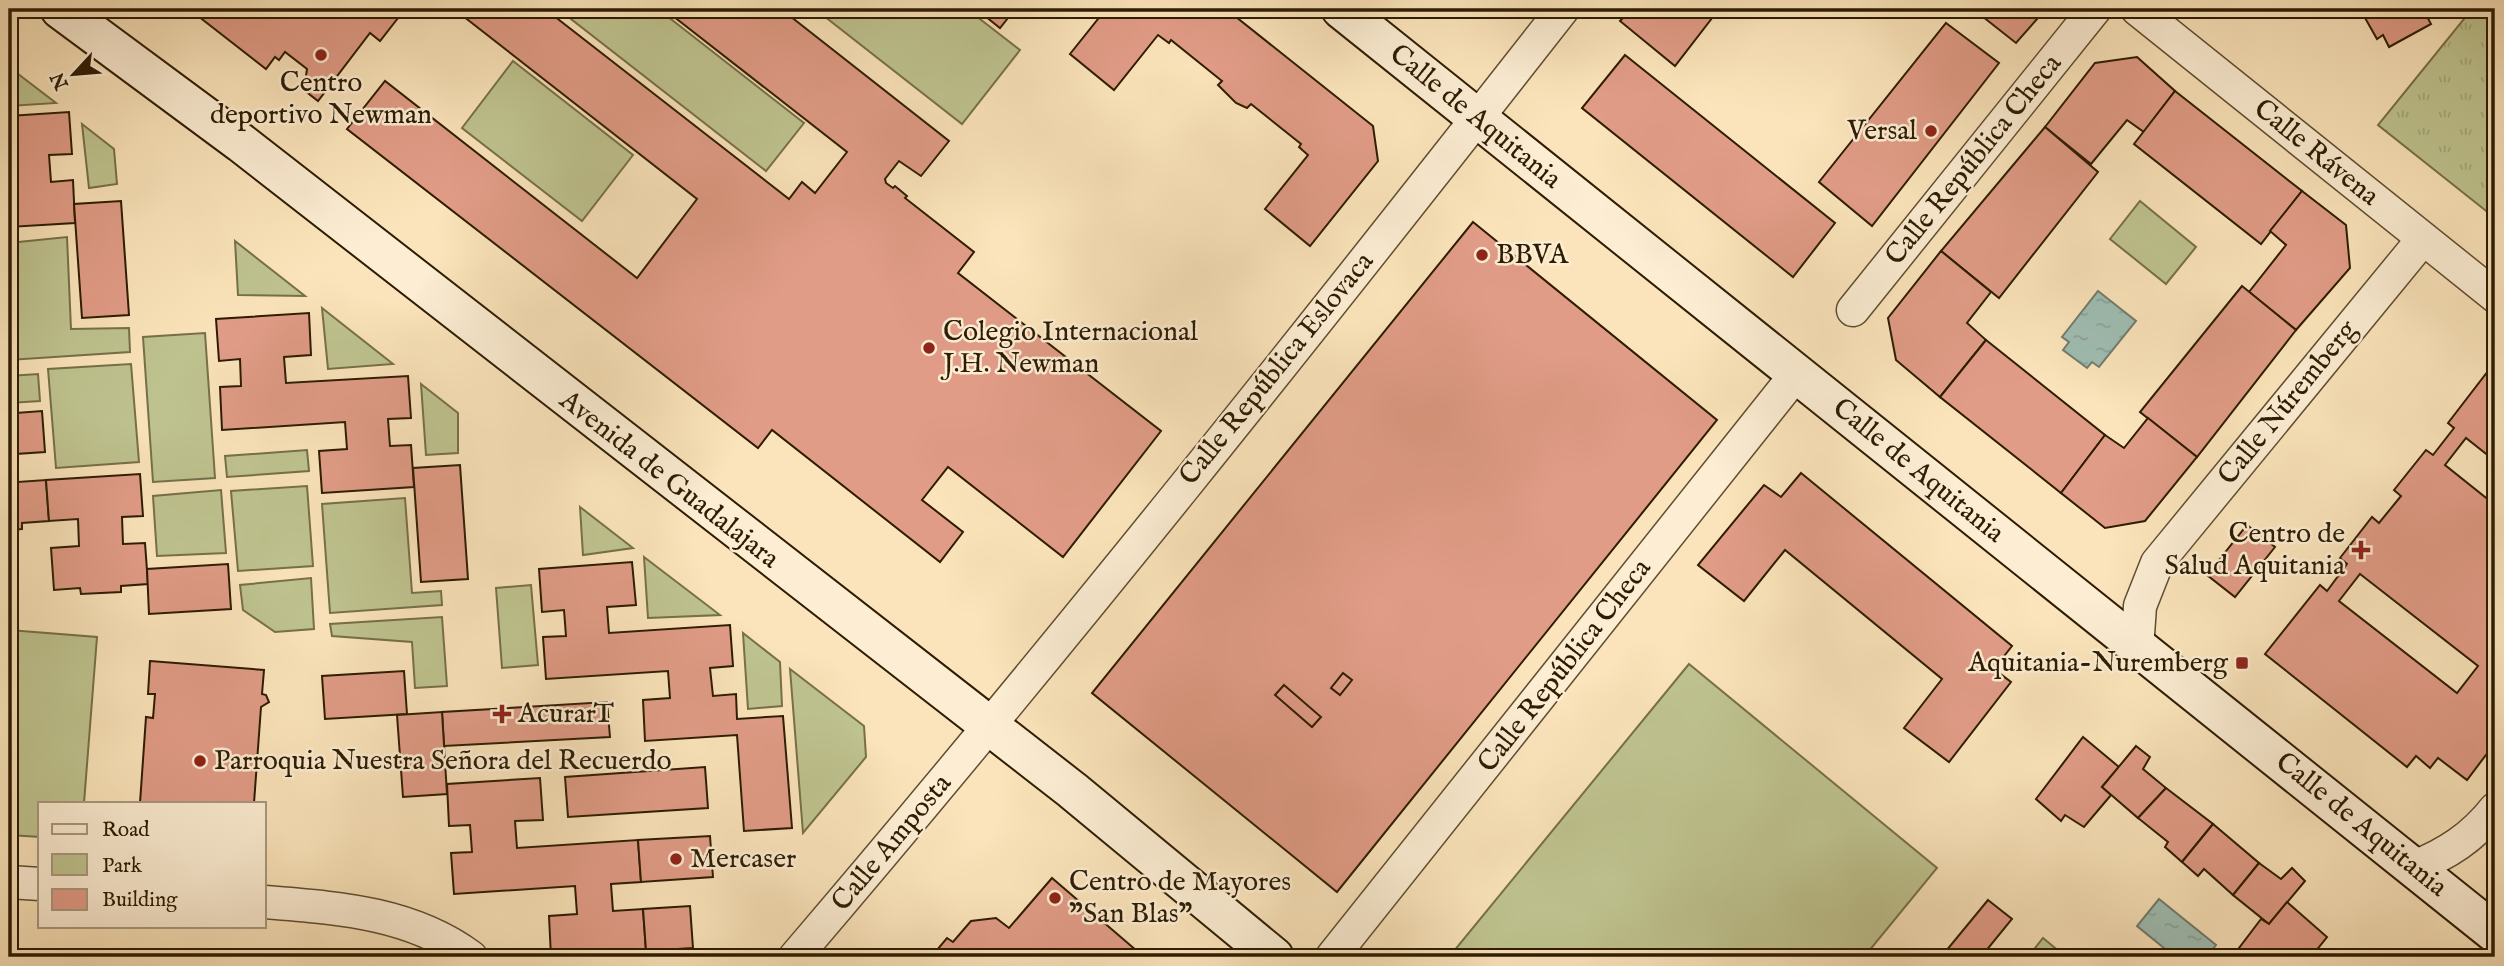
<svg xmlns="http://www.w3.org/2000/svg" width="2504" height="966" viewBox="0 0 2504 966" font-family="'IM FELL English',serif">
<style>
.grass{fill:url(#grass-tufts);stroke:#767049;stroke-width:2}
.green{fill:#bfc490;stroke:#767049;stroke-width:2}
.water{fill:url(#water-ripples);stroke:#717d6d;stroke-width:2}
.building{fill:#e19c87;stroke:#2d1c02;stroke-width:2;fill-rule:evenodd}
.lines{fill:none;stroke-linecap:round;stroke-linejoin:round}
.street-casing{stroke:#604e30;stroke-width:35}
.secondary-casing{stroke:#2d1c02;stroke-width:42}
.street{stroke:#fcedd3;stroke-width:32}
.secondary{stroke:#fcedd3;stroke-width:38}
.poi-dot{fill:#8f2418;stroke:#fcedd3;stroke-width:2.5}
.labels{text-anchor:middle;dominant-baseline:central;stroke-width:5;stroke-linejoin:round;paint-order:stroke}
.poi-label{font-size:28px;fill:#2d1c02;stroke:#fcedd3;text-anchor:start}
.street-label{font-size:28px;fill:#2d1c02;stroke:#fcedd3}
</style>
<defs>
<pattern id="grass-tufts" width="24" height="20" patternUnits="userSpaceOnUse" patternTransform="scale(1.75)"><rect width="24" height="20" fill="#bfc490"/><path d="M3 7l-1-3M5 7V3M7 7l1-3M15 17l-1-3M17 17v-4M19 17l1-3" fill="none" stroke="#a4a87b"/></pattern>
<pattern id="water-ripples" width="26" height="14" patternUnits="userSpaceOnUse" patternTransform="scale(1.75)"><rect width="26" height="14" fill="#9fbeb4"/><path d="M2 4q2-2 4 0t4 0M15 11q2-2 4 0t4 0" fill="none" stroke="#89a399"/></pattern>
</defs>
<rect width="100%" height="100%" fill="#fbe4bb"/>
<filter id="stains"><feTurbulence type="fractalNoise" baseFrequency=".00286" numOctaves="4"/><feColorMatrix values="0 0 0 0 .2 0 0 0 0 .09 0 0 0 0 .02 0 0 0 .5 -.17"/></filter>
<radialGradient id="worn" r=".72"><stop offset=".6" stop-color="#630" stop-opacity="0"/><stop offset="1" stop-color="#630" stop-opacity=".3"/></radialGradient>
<path class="grass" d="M2472 9H2495V218L2378 125Z"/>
<g class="green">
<path d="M579 9H658L804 123 766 171 571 19Z"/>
<path d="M815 9H967L1020 50 962 124Z"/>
<path d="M513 61 633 155 582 221 462 128Z"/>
<path d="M9 67 56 103 9 106Z"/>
<path d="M82 124 114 149 117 184 89 188Z"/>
<path d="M2140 201 2196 247 2166 284 2110 239Z"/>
<path d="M67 237 71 329 129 328 130 352 9 360V243Z"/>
<path d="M235 241 305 296 238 295Z"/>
<path d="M322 308 393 364 328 369Z"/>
<path d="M205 333 215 478 153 482 143 337Z"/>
<path d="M131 364 139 462 56 468 48 369Z"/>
<path d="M38 374 40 401 9 403V376Z"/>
<path d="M421 384 458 413V453L426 455Z"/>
<path d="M307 450 309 471 227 477 225 456Z"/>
<path d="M307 486 313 566 238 571 231 491Z"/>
<path d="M221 490 226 553 157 556 153 496Z"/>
<path d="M405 498 412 593 441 591 442 605 330 613 322 504Z"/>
<path d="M580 507 633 548 583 555Z"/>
<path d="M644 557 720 615 648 618Z"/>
<path d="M311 578 314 629 275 632 243 610 240 585Z"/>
<path d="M531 585 538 665 502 668 496 588Z"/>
<path d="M442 617 447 686 415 688 412 642 332 636 330 624Z"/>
<path d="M9 630 97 637 84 803H40V837L9 835Z"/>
<path d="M743 633 780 662 782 706 748 709Z"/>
<path d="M1689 664 1937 868 1864 957H1449Z"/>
<path d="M790 669 864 726 866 757 803 833Z"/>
<path d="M2043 938 2066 957H2028Z"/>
</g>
<g class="water">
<path d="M2098 291 2136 321 2099 367 2092 362 2087 368 2063 350 2069 342 2062 337Z"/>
<path d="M2159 899 2216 945 2207 957H2175L2137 926Z"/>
</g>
<g class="building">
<path d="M189 9H405L380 41 370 33 318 101 304 90 307 69 285 52 279 60 275 57 266 69Z"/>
<path d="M454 9H545L789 199 802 182 815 193 847 152 664 9H781L949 141 921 176 899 161 885 179 886 183 893 188 895 186 907 196 905 198 974 252 958 273 1161 431 1063 557 948 467 922 500 963 532 940 562 772 430 758 448 347 129 385 81 637 278 697 199Z"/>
<path d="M990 9H1015L1000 28 985 16Z"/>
<path d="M1106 9H1226L1373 126 1378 161 1310 246 1265 209 1308 155 1299 147 1301 144 1251 104 1247 108 1236 103 1218 85 1222 81 1171 40 1169 43 1158 35 1114 90 1070 54Z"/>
<path d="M1631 9H1719L1675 66 1620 21Z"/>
<path d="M1973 9H2025L2037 19 2016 43Z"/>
<path d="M2360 9H2423L2431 24 2389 47 2383 35 2377 39Z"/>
<path d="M1946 23 1999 63 1872 226 1819 182Z"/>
<path d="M1625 55 1835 223 1793 277 1582 108Z"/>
<path d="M2137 57 2175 91 2144 132 2127 120 2091 164 2045 127 2095 63Z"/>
<path d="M2175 91 2302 191 2261 244 2134 144Z"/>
<path d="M69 112 72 154 49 155 51 182 73 180 75 223 9 227V116Z"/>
<path d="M2045 127 2098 172 1999 298 1941 251Z"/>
<path d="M2302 191 2346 225 2350 268 2296 330 2249 292 2286 245 2270 231Z"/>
<path d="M121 201 129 315 82 318 74 204Z"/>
<path d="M1473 222 1717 420 1337 892 1092 693Z"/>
<path d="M1941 251 1991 292 1967 323 1986 340 1940 397 1896 360 1888 318Z"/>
<path d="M2242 286 2296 330 2197 457 2140 412Z"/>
<path d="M309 313 311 355 284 357 286 383 408 376 411 418 388 419 390 446 411 445 414 487 322 493 319 451 347 449 345 422 222 430 220 387 241 386 240 359 219 361 216 319Z"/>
<path d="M1986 340 2105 435 2061 493 1940 397Z"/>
<path d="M2495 362V461L2466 438 2445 465 2495 505V743L2467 780 2438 758 2430 768 2416 756 2407 767 2265 654 2320 585 2327 591 2347 564 2340 558 2372 517 2379 523 2401 496 2394 490 2426 450 2433 455 2454 428 2448 423ZM2360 574 2478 666 2457 693 2339 601Z"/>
<path d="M9 406H15L16 413 42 411 45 452 16 454 18 482 46 480 49 521 22 523V529L9 530Z"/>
<path d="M2148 418 2197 457 2145 521 2105 528 2061 493 2105 435 2124 448Z"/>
<path d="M460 465 468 579 421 582 413 468Z"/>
<path d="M1801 473 2012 646 1994 669 2011 682 1949 762 1904 728 1942 679 1785 550 1744 601 1698 565 1764 485 1781 497Z"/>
<path d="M140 474 143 516 122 517 123 544 145 543 148 584 121 586V592L81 594 80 588 54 590 51 548 79 546 78 519 49 521 46 480Z"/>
<path d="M2247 525 2275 547 2235 597 2207 575Z"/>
<path d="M632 562 636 605 607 607 609 633 730 625 733 666 710 668 713 696 736 694 737 719 783 716 792 828 744 831 737 735 645 741 643 700 670 698 668 671 546 679 543 637 566 636 564 610 542 612 539 569Z"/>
<path d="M228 564 231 609 149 614 147 569Z"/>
<path d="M150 661 264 670 262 694 266 695 269 702 261 707 254 803H140L146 717 153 718 155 694H148Z"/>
<path d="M404 671 407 714 325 719 322 676Z"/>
<path d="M1343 673 1352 680 1340 695 1331 688Z"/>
<path d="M1284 685 1321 717 1312 727 1275 695Z"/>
<path d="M607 702 610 737 444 746 442 712Z"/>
<path d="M442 712 447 794 403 797 397 715Z"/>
<path d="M2083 737 2119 767 2102 787 2111 795 2084 827 2065 815 2061 821 2036 799Z"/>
<path d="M2136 746 2150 757 2143 769 2166 788 2138 818 2102 787Z"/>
<path d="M705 767 708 808 568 817 565 777Z"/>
<path d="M540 778 543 820 515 821 517 848 638 840 641 882 611 884 613 911 643 909 646 951 551 957 549 916 577 914 575 886 454 894 451 853 472 852 470 825 449 826 447 784Z"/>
<path d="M2166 788 2213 824 2182 862 2165 847 2168 842 2138 818Z"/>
<path d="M2213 824 2259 863 2233 895 2204 869 2198 876 2182 862Z"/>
<path d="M710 836 713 877 641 882 638 840Z"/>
<path d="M2259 863 2281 879 2292 868 2305 881 2269 924 2233 895Z"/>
<path d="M1052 878 1144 957H931L947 938 953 942 971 921 996 918 1009 928Z"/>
<path d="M1988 900 2012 919 1981 957H1941Z"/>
<path d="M2287 902 2327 937 2311 957H2243L2236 952 2261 919 2269 924Z"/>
<path d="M690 906 693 948 646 951 643 909Z"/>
</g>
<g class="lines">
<g class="street-casing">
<g id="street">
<path d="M2137 9 2495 296"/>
<path d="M1853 310 2095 9"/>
<path d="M2137 649 2140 606 2157 563 2423 239"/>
<path d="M2414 867C2447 854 2473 837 2495 809"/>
<path d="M9 882 40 884"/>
<path d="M264 902C337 908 410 912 471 957"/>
<path d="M795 957C1059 648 1312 329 1563 9"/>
<path d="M1332 957 1797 373"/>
</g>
</g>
<g class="secondary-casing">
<g id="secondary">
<path d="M60 9 241 143 1072 790 1274 957"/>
<path d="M1341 9 2495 933"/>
</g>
</g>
<use href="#street" class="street"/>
<use href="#secondary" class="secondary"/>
</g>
<g class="poi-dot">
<circle cx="321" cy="55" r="7"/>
<circle cx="1931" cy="131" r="7"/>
<circle cx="1482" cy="255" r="7"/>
<circle cx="929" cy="348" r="7"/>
<path d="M2357.5 539.5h7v7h7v7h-7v7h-7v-7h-7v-7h7z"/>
<rect x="2235" y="656" width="14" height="14" rx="3.5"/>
<path d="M498.5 703.5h7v7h7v7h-7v7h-7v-7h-7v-7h7z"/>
<circle cx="200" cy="761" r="7"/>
<circle cx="676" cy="859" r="7"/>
<circle cx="1055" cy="898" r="7"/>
</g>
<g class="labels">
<g class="poi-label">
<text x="321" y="83" text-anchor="middle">Centro<tspan x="321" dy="32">deportivo Newman</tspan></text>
<text x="1917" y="131" text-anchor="end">Versal</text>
<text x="1496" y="255">BBVA</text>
<text x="943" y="332">Colegio Internacional<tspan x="943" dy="32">J.H. Newman</tspan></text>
<text x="2345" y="534" text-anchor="end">Centro de<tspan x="2345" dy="32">Salud Aquitania</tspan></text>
<text x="2228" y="663" text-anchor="end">Aquitania-Nuremberg</text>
<text x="518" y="714">AcurarT</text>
<text x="214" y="761">Parroquia Nuestra Señora del Recuerdo</text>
<text x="690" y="859">Mercaser</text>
<text x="1069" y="882">Centro de Mayores<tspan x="1069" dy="32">"San Blas"</tspan></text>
</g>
<g class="street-label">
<text transform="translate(1475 117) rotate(39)">Calle de Aquitania</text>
<text transform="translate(2316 153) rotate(39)">Calle Rávena</text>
<text transform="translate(1974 160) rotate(-51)">Calle República Checa</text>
<text transform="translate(1277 369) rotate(-51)">Calle República Eslovaca</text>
<text transform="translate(2288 403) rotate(-51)">Calle Núremberg</text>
<text transform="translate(1918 471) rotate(39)">Calle de Aquitania</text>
<text transform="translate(669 480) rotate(38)">Avenida de Guadalajara</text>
<text transform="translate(1565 666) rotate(-52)">Calle República Checa</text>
<text transform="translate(2361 825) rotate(39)">Calle de Aquitania</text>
<text transform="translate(892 843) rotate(-50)">Calle Amposta</text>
</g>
</g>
<rect width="2504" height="966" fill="none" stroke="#fbe4bb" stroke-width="35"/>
<rect x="10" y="10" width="2483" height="945" fill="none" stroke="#2d1c02" stroke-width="3.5"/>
<rect x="18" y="18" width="2469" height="931" fill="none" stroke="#2d1c02" stroke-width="2"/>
<rect x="38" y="802" width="228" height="126" fill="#fcedd3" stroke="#a9997f" stroke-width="2"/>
<rect x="52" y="824" width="35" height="10" fill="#fcedd3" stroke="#a9997f" stroke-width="2"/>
<text x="102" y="836" font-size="21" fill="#2d1c02">Road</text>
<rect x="52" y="854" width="35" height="21" fill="#bfc490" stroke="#a9997f" stroke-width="2"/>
<text x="102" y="872" font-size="21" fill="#2d1c02">Park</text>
<rect x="52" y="889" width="35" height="21" fill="#e19c87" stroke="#a9997f" stroke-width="2"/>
<text x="102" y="906" font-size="21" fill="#2d1c02">Building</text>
<g transform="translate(74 74) rotate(244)" stroke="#fcedd3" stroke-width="5" paint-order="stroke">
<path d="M0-5L12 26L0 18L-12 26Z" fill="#2d1c02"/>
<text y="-10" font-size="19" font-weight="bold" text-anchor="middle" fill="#2d1c02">N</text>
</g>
<rect width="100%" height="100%" filter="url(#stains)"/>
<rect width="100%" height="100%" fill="url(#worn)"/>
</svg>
